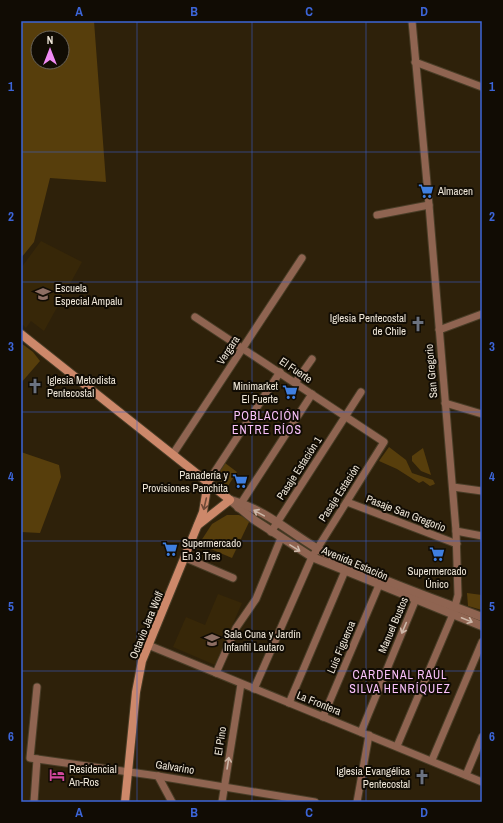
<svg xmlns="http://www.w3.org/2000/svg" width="503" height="823" viewBox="0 0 503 823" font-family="'Archivo Narrow',sans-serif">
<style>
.built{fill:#372708}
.green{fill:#573e0c;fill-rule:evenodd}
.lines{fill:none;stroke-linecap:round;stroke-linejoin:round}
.minor-casing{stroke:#493d27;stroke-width:9}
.tertiary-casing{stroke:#493d27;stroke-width:10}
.secondary-casing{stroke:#493d27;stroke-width:10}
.minor{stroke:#8f6451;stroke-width:7}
.tertiary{stroke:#8f6451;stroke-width:8}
.secondary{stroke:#cd886a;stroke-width:8}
.oneway{stroke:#6f4a37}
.oneway2{stroke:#cdb8a9}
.grid{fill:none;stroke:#3c65d8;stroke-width:1;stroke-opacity:0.55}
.labels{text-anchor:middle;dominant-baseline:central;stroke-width:4;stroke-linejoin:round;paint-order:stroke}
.poi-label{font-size:11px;fill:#eee6d8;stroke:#110c04;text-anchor:start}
.street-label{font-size:11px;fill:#eee6d8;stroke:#110c04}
.neighbourhood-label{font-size:12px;letter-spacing:1px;fill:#fbc2fc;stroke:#110c04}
.neatline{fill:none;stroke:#3c65d8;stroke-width:1.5}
.grid-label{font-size:13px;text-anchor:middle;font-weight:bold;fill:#3c65d8}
</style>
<rect width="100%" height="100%" fill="#2e210a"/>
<g class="built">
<path d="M41 241 82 262 44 331 31 321 26 328 21 323V268Z"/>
<path d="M218 594 242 603 215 665 173 647 186 617 205 625Z"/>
</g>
<g class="green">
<path d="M21 21H94L106 182 50 178 34 242 21 258ZM38 38H62V62H38Z"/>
<path d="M21 343 33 352 40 361 21 383Z"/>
<path d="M389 447 406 460 412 473 433 480 435 484 430 486 423 481 419 483 397 469 379 461Z"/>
<path d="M423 448 431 475 421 471 412 461V456Z"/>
<path d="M21 452 59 465 61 477 40 533 21 532Z"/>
<path d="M225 463 237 472 228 486 215 477Z"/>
<path d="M227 515H239L250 520 232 558 199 544 212 524Z"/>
<path d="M467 593 482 595V610L468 606Z"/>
</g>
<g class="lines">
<g class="minor-casing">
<g id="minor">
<path d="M415 62 482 87"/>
<path d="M377 215 429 205"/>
<path d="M195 317 384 442 312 557 254 689"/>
<path d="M439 330 482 314"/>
<path d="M295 383 312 359"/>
<path d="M445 403 482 414"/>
<path d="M173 454 302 258"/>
<path d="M208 482 280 372"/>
<path d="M453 487 482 491"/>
<path d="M347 502 457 544"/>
<path d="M238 508 312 394"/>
<path d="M456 531 482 536"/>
<path d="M271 532 361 392"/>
<path d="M186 558 233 578"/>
<path d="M148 645 482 782"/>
<path d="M216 673 236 628 256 599 281 538"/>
<path d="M37 687 30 758 158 776 315 802"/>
<path d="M289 703 345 571"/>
<path d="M323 717 379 585"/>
<path d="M361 732 418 594"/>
<path d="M397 746 453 614 458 595 456 531 429 205 412 21"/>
<path d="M432 760 482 642"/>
<path d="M466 775 482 737"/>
<path d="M158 776 172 802"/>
<path d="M34 802 37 759"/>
<path d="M222 802 241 684"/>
<path d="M357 802 369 735"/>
</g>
</g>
<g class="tertiary-casing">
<g id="tertiary">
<path d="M230 500 253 519 312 557 482 626"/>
<path d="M231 500C268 510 298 540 332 557 380 580 432 598 482 617"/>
</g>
</g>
<g class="secondary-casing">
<g id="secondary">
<path d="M21 334 230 500 198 525"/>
<path d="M125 802 136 692 142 661 203 512 208 482"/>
</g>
</g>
<use href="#minor" class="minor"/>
<use href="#tertiary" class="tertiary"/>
<use href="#secondary" class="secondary"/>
</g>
<defs><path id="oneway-shaft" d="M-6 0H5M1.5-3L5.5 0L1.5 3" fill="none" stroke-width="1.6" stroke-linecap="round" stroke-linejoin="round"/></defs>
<use class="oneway" href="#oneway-shaft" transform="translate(205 504) rotate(103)"/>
<g class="oneway2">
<use href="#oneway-shaft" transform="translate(259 513) rotate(-151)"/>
<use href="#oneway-shaft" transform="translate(295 548) rotate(32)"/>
<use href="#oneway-shaft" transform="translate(467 620) rotate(22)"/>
<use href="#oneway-shaft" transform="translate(404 628) rotate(113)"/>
<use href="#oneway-shaft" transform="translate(228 763) rotate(-81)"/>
</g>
<path class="grid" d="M137 21V802M252 21V802M366 21V802M21 152H482M21 282H482M21 412H482M21 541H482M21 671H482"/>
<defs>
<g id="supermarket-bare" transform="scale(1.2)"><path d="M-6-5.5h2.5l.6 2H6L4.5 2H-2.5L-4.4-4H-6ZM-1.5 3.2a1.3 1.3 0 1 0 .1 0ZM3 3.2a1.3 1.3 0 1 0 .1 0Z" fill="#3f7fe0" stroke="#110c04" stroke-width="2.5" paint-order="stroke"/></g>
<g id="school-bare" transform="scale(1.2)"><path d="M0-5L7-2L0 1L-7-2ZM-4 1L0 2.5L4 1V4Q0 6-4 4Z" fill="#8d6e63" stroke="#110c04" stroke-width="2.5" paint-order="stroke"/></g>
<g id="church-bare" transform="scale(1.2)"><path d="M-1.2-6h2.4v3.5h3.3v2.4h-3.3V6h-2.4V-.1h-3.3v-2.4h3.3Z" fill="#6b7280" stroke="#110c04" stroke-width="2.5" paint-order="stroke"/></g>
<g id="hotel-bare" transform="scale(1.2)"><path d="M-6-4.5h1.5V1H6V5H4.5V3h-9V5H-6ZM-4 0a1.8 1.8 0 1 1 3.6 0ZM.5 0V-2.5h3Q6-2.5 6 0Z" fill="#d1479c" stroke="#110c04" stroke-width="2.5" paint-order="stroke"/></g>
</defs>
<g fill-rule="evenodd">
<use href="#supermarket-bare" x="426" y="191"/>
<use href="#school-bare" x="43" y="294"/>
<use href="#church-bare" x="418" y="324"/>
<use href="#church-bare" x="35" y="386"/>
<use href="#supermarket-bare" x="290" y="392"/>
<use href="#supermarket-bare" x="240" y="481"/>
<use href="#supermarket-bare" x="170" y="549"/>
<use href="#supermarket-bare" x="437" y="554"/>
<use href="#school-bare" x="212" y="640"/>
<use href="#hotel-bare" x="57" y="775"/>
<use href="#church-bare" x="422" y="777"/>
</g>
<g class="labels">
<g class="poi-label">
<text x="438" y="191">Almacen</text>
<text x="55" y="288">Escuela<tspan x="55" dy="13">Especial Ampalu</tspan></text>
<text x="406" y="318" text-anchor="end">Iglesia Pentecostal<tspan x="406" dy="13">de Chile</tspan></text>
<text x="47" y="380">Iglesia Metodista<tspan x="47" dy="13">Pentecostal</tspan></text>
<text x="278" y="386" text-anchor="end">Minimarket<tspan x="278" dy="13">El Fuerte</tspan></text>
<text x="228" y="475" text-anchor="end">Panadería y<tspan x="228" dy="13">Provisiones Panchita</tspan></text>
<text x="182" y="543">Supermercado<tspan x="182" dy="13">En 3 Tres</tspan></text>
<text x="437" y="571" text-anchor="middle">Supermercado<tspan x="437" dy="13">Único</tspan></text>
<text x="224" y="634">Sala Cuna y Jardín<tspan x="224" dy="13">Infantil Lautaro</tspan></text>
<text x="69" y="769">Residencial<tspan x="69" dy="13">An-Ros</tspan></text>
<text x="410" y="771" text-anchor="end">Iglesia Evangélica<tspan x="410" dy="13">Pentecostal</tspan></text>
</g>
<g class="street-label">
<text transform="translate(228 350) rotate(-57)">Vergara</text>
<text transform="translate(296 370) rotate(34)">El Fuerte</text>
<text transform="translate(431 371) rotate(-95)">San Gregorio</text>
<text transform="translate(299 468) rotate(-57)">Pasaje Estación 1</text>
<text transform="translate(339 493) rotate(-57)">Pasaje Estación</text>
<text transform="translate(406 513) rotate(21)">Pasaje San Gregorio</text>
<text transform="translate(355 563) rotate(23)">Avenida Estación</text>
<text transform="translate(146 625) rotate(-68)">Octavio Jara Wolf</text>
<text transform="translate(393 625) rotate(-67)">Manuel Bustos</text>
<text transform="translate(341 647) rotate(-67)">Luis Figueroa</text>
<text transform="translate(319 703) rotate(22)">La Frontera</text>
<text transform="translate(220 741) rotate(-81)">El Pino</text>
<text transform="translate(175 767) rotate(9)">Galvarino</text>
</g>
<g class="neighbourhood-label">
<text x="267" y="416">POBLACIÓN<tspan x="267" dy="14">ENTRE RÍOS</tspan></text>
<text x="400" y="675">CARDENAL RAÚL<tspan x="400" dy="14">SILVA HENRÍQUEZ</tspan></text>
</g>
</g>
<rect width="503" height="823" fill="none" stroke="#110c04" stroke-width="44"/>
<g transform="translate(50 50)"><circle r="19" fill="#110c04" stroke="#696359"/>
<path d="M0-3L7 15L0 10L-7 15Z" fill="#f18bf5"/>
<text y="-6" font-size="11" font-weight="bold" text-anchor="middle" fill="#eee6d8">N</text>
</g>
<rect x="22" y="22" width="459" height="779" class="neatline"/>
<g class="grid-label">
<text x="79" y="16">A</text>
<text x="194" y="16">B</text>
<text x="309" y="16">C</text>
<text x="424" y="16">D</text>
<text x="11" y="91">1</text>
<text x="492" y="91">1</text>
<text x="11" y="221">2</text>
<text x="492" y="221">2</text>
<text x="11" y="351">3</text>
<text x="492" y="351">3</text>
<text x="11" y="481">4</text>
<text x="492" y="481">4</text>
<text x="11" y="611">5</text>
<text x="492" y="611">5</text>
<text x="11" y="741">6</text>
<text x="492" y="741">6</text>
<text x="79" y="817">A</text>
<text x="194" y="817">B</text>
<text x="309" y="817">C</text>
<text x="424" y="817">D</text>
</g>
</svg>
